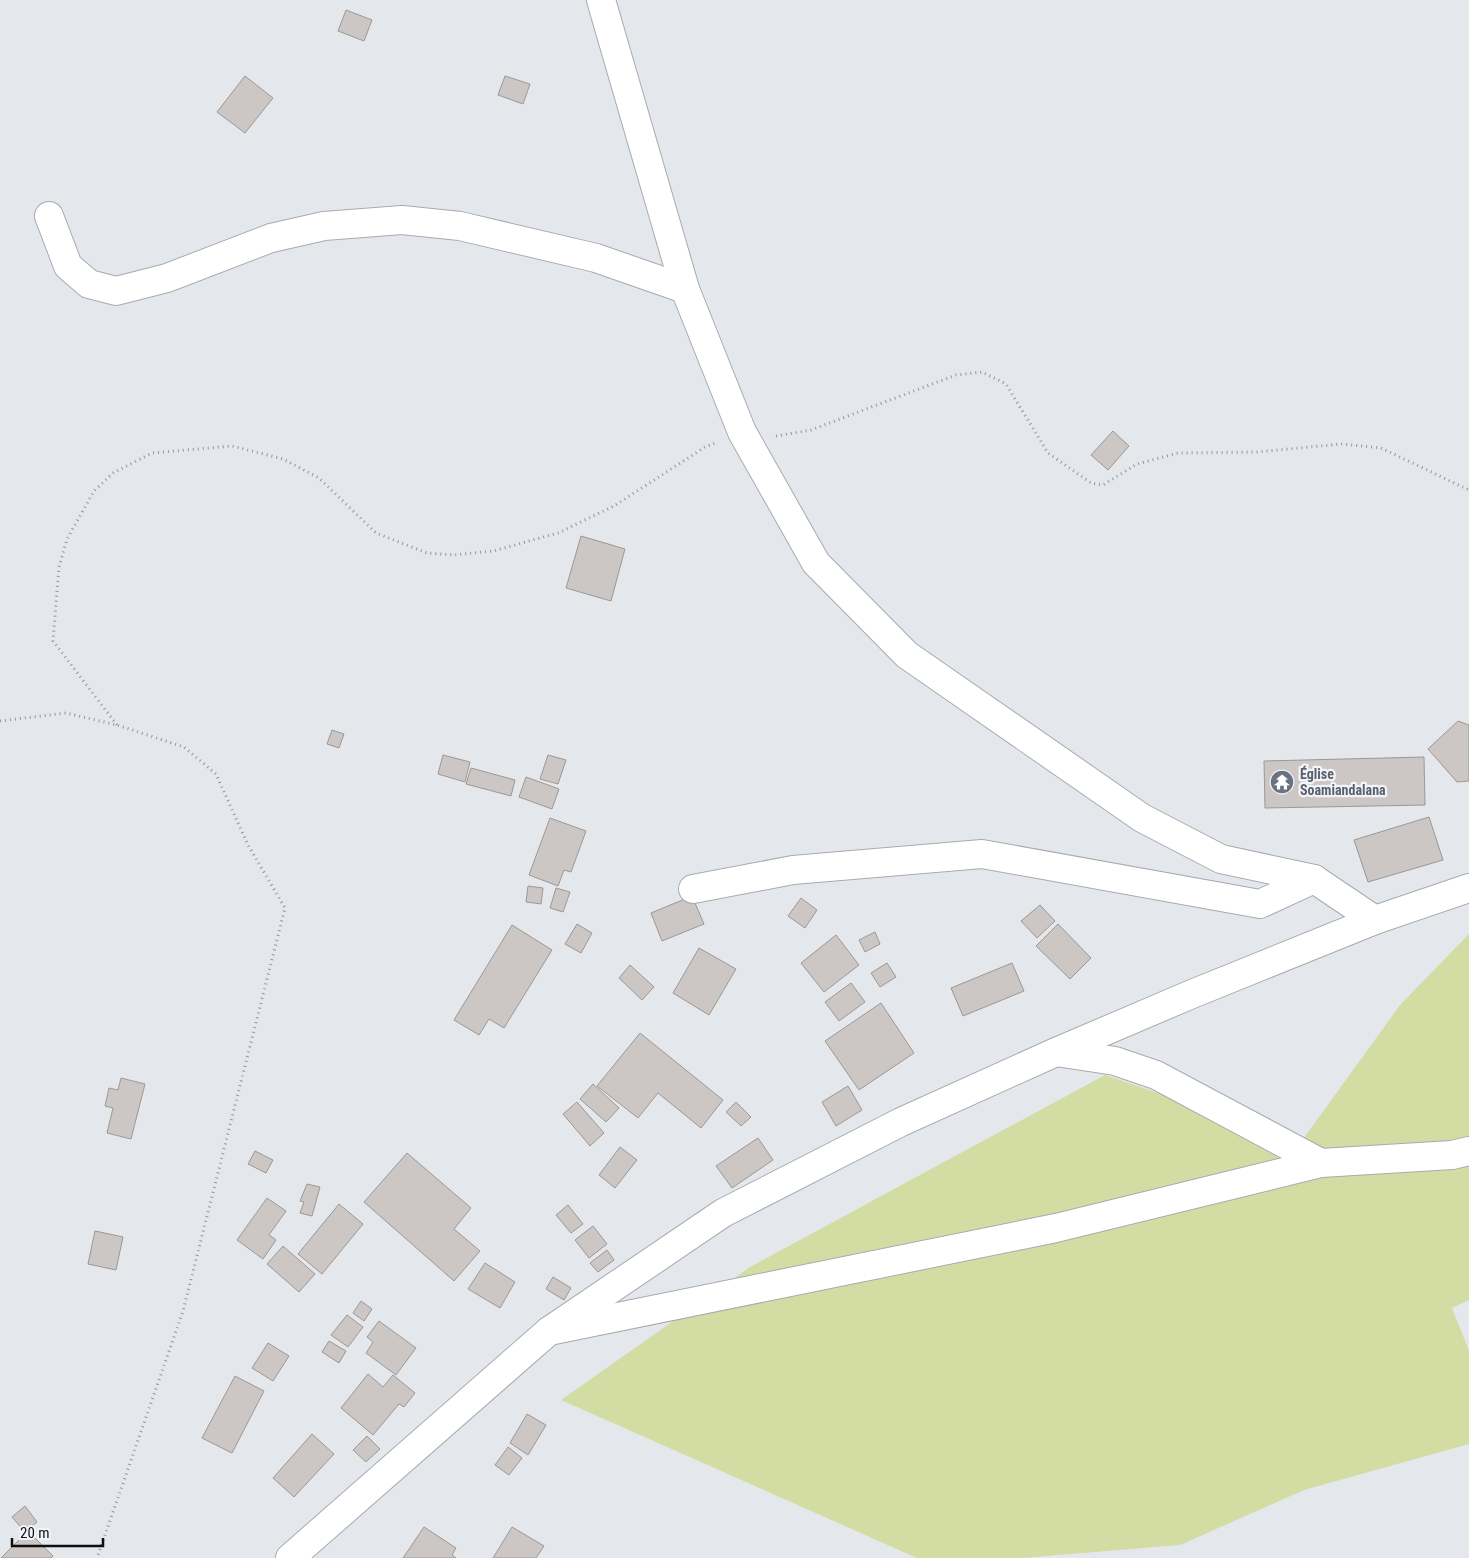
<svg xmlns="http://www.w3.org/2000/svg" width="1469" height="1558" viewBox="0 0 1469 1558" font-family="'Roboto Condensed',sans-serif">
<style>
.green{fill:#d3dca2}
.building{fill:#ccc7c4;stroke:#9d9794}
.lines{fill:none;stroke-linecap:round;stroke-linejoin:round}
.minor-casing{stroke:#a7abb0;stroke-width:30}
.major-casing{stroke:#a7abb0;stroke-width:30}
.path{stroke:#939699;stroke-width:3;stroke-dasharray:1 4;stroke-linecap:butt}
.minor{stroke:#fff;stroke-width:28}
.major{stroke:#fff;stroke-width:28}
.labels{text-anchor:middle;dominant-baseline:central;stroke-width:4.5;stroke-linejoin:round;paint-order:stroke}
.worship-label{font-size:14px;font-weight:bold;fill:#5b616d;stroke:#f1f5fa;text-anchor:start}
</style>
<rect width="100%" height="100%" fill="#e4e8ec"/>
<path class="green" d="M1469 934V1300L1452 1308 1469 1351V1444L1304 1490 1180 1545 1022 1558H917L561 1400 750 1267 1105 1075 1301 1142 1400 1005Z"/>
<g class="building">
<path d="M346 10 372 20 364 41 338 31Z"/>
<path d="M245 76 273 98 245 133 217 112Z"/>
<path d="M505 76 530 84 523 104 498 95Z"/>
<path d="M1113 431 1129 446 1108 470 1091 455Z"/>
<path d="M581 536 625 549 611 601 566 588Z"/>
<path d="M1458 721 1469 725V781L1457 782 1428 749Z"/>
<path d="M332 730 344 734 339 748 327 744Z"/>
<path d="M443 755 470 762 465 782 438 774Z"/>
<path d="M548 755 566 760 558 784 540 779Z"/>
<path d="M1424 757 1425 805 1265 808 1264 761Z"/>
<path d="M471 768 515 780 511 796 466 784Z"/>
<path d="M526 777 559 789 552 809 519 797Z"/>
<path d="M1429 817 1443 860 1368 882 1354 840Z"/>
<path d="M550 818 586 831 571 872 564 870 558 886 529 875Z"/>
<path d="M528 886 543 888 541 904 526 902Z"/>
<path d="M556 888 570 892 563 912 550 908Z"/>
<path d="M692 896 704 924 662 941 651 913Z"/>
<path d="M801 898 817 910 805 928 788 916Z"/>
<path d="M1040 905 1055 921 1037 938 1021 921Z"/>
<path d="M577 924 592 933 581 953 565 944Z"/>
<path d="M1058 924 1091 958 1070 979 1036 946Z"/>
<path d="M512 925 552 950 504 1028 489 1019 479 1035 454 1020Z"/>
<path d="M875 932 880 944 865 952 859 940Z"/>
<path d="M836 935 859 965 824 992 801 963Z"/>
<path d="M699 948 736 969 709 1015 673 993Z"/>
<path d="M887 963 896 977 880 987 871 973Z"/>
<path d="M1012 963 1024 991 963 1016 951 988Z"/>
<path d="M630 965 654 987 642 1000 619 978Z"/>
<path d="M851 983 865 1002 839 1021 825 1002Z"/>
<path d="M881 1003 914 1053 859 1090 825 1041Z"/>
<path d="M640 1033 723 1100 701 1128 658 1093 638 1118 597 1086Z"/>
<path d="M121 1078 145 1084 131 1139 107 1133 113 1108 105 1106 109 1088 118 1090Z"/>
<path d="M593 1084 619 1108 606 1122 580 1099Z"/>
<path d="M848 1086 862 1110 836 1126 822 1102Z"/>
<path d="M577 1102 604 1133 590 1146 563 1114Z"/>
<path d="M736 1102 751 1117 741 1126 726 1112Z"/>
<path d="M758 1138 773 1160 732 1188 716 1166Z"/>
<path d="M620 1147 637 1160 615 1188 599 1175Z"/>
<path d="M255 1151 273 1160 266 1173 248 1164Z"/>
<path d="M407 1153 471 1208 454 1229 480 1251 454 1281 364 1202Z"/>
<path d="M307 1184 320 1187 312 1216 300 1213 304 1202 300 1201Z"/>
<path d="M267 1198 286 1211 269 1235 276 1240 263 1259 237 1240Z"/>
<path d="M339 1204 363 1224 322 1274 298 1254Z"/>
<path d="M568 1205 583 1224 571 1233 556 1215Z"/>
<path d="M593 1226 607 1244 589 1258 575 1240Z"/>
<path d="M95 1231 123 1237 116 1270 88 1264Z"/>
<path d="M283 1246 315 1274 299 1292 267 1264Z"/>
<path d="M607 1250 614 1260 598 1272 590 1263Z"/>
<path d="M485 1263 515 1282 500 1308 468 1289Z"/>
<path d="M553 1277 571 1288 564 1300 546 1289Z"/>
<path d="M361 1301 372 1309 364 1321 353 1313Z"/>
<path d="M347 1315 363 1327 348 1347 331 1335Z"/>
<path d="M379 1321 416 1348 396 1375 366 1353 373 1342 367 1337Z"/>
<path d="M329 1341 346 1351 339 1363 322 1352Z"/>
<path d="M268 1343 289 1356 273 1381 252 1368Z"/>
<path d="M368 1374 383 1387 393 1375 415 1393 404 1407 399 1404 373 1435 341 1408Z"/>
<path d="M235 1376 264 1391 232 1453 202 1438Z"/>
<path d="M527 1414 546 1425 528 1455 510 1443Z"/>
<path d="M312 1434 334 1454 294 1497 273 1478Z"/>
<path d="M367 1436 380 1449 366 1462 353 1450Z"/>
<path d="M508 1447 522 1458 509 1475 495 1465Z"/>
<path d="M25 1506 37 1522 25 1532 12 1517Z"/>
<path d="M424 1527 456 1548 452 1555 456 1558H403Z"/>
<path d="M512 1527 544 1546 536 1558H493Z"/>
<path d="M28 1531 53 1556 51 1558H1Z"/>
</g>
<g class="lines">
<g class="minor-casing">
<g id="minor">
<path d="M601 0 685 289 742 432 816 563 907 655 1142 818 1221 859 1314 879 1375 920"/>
<path d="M49 216 68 266 89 284 116 291 167 278 271 238 324 226 402 220 460 226 596 258 685 289"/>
<path d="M693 889 793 870 982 854 1260 904 1314 879"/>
<path d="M1056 1052 1115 1061 1156 1075 1321 1163"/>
<path d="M549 1331 1056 1228 1321 1163 1452 1155 1469 1151"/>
</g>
</g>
<g class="major-casing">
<path id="major" d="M290 1558 549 1331 723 1213 901 1122 1056 1052 1192 994 1375 920 1469 888"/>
</g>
<g class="path">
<path d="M776 436 811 430 956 375 982 372 1006 384 1048 453 1091 483 1103 485 1137 464 1178 453 1257 452 1341 444 1381 448 1469 490"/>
<path d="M0 721 66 713 117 725 184 747 216 774 248 845 285 908 183 1311 97 1558"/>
<path d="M117 725 53 641 59 567 67 539 94 491 113 473 152 453 232 446 283 459 319 478 376 533 427 553 454 555 493 551 558 533 614 506 705 447 715 443"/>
</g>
<use href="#minor" class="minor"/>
<use href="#major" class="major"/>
</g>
<defs>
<g id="temple-disc" transform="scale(1.25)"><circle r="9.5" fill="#6b7280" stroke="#f1f5fa"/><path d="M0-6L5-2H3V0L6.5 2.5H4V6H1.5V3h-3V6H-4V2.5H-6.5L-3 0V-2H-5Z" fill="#fff"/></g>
</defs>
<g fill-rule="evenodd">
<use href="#temple-disc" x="1282" y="782"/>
</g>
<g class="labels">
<g class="worship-label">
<text x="1300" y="774">Église<tspan x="1300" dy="16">Soamiandalana</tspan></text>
</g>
</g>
<path d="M12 1538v8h91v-8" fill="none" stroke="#0d0f10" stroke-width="2.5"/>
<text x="20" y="1538" font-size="15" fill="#0d0f10" stroke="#f1f5fa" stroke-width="4" paint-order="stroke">20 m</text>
</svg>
